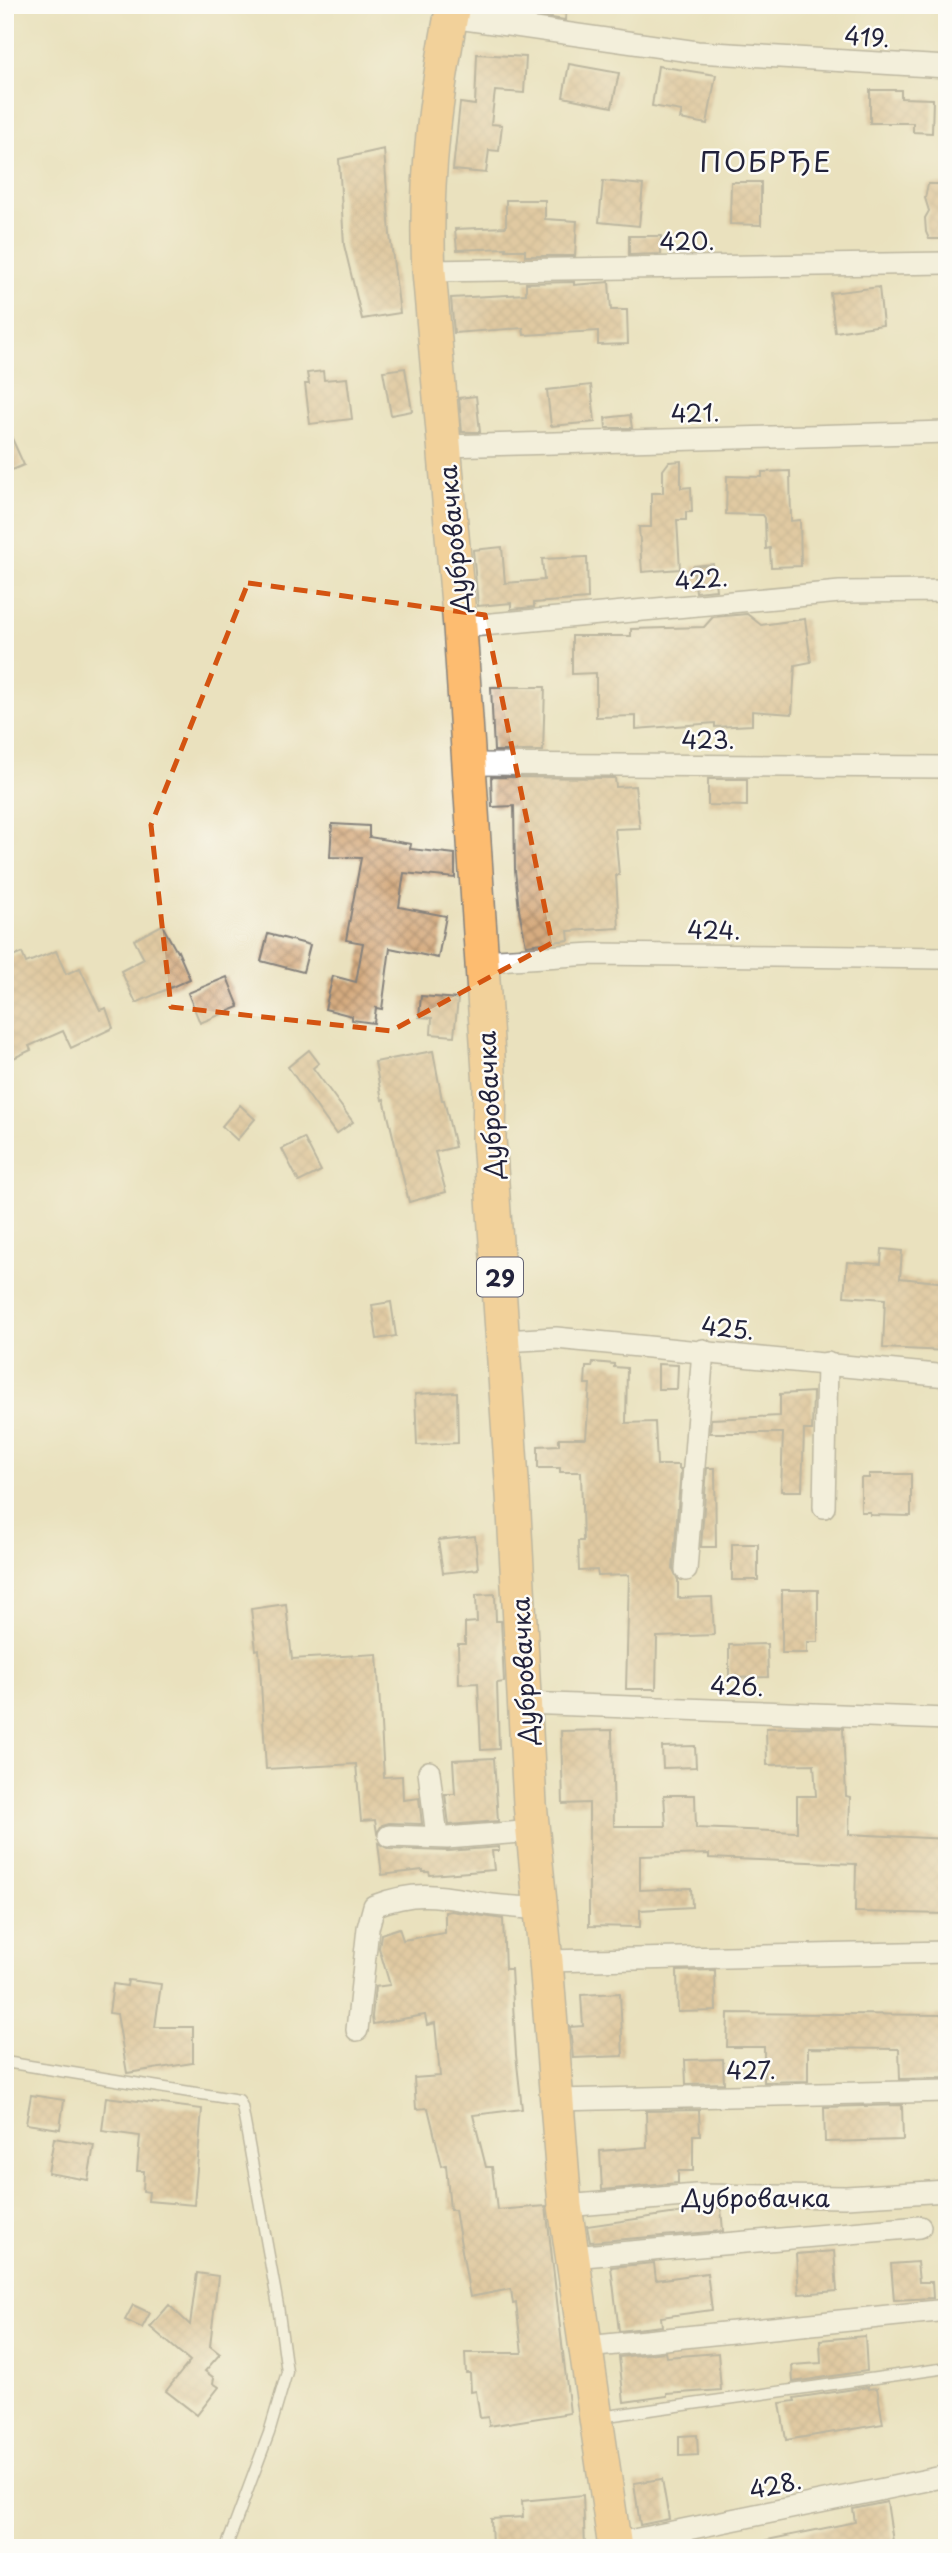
<svg xmlns="http://www.w3.org/2000/svg" width="952" height="2553" viewBox="0 0 952 2553" font-family="'Playpen Sans',sans-serif">
<style>
.building{fill:url(#building-cross-hatch)}
.lines{fill:none;stroke-linecap:round;stroke-linejoin:round}
.service-casing{stroke:#86827c;stroke-width:13}
.minor-casing{stroke:#86827c;stroke-width:24}
.primary-casing{stroke:#86827c;stroke-width:36}
.service{stroke:#fff;stroke-width:10}
.minor{stroke:#fff;stroke-width:21}
.primary{stroke:#fdbc70;stroke-width:33}
.marked{fill:none;stroke:#d45411;stroke-width:5;stroke-dasharray:14 9;stroke-linejoin:round}
.labels{text-anchor:middle;dominant-baseline:central;stroke-width:5;stroke-linejoin:round;paint-order:stroke}
.shield{fill:#fdfcf7;stroke:#646373;stroke-width:2}
.shield-label{font-size:23px;font-weight:bold;fill:#22223b}
.street-label{font-size:24px;fill:#22223b;stroke:#fdfcf7}
.quarter-label{font-size:28px;letter-spacing:2px;fill:#22223b;stroke:#fdfcf7}
</style>
<defs>
<pattern id="building-cross-hatch" width="8" height="8" patternUnits="userSpaceOnUse" patternTransform="scale(1.75)"><rect width="8" height="8" fill="#d6ac80"/><path d="M0 0l8 8M0 8l8-8" fill="none" stroke="#ad8c6a"/></pattern>
</defs>
<rect width="100%" height="100%" fill="#fdfcf7"/>
<filter id="ink" filterUnits="userSpaceOnUse"><feTurbulence type="fractalNoise" baseFrequency=".0143" numOctaves="2"/><feDisplacementMap in="SourceGraphic" scale="14" xChannelSelector="R" yChannelSelector="G"/><feConvolveMatrix kernelMatrix="1 2 1 2 8 2 1 2 1" color-interpolation-filters="sRGB"/></filter>
<filter id="wash" filterUnits="userSpaceOnUse"><feTurbulence type="fractalNoise" baseFrequency=".00686" numOctaves="4" result="noise"/><feDisplacementMap in="SourceGraphic" scale="28" xChannelSelector="R" yChannelSelector="G"/><feGaussianBlur stdDeviation="1.57" result="paint"/><feColorMatrix in="noise" values="0 0 0 0 0 0 0 0 0 0 0 0 0 0 0 0 0 1.4 0 .05"/><feComposite in="paint" operator="in"/></filter>
<g filter="url(#wash)">
<rect width="100%" height="100%" fill="#eae1be"/>
<g id="blocks">
<g class="building">
<path d="M484 5H567L565 20 484 8Z"/>
<path d="M477 54 526 57 524 93 495 91 491 124 502 125 499 151 489 150 486 173 453 170 460 103 475 105Z"/>
<path d="M569 64 619 73 612 107 563 97Z"/>
<path d="M658 66 716 75 707 124 680 119 682 111 652 106Z"/>
<path d="M870 90H901V98L933 99 932 133 913 132V123H870Z"/>
<path d="M384 149 390 235 400 313 362 319 344 245 339 159Z"/>
<path d="M603 181 643 185 639 226 599 222Z"/>
<path d="M731 182H761V225L730 224Z"/>
<path d="M928 184H947V239H929L926 232 925 218 929 211 925 198Z"/>
<path d="M506 200H545V219L577 221 575 256H525V250H506V248L457 250 455 229 506 227Z"/>
<path d="M629 236H661V254L629 255Z"/>
<path d="M574 282V285L609 282 611 310H627L628 344 598 345V331L524 335 523 328 454 333 451 298 526 294V283Z"/>
<path d="M879 287 883 325 835 332 830 293Z"/>
<path d="M405 368 412 411 391 415 383 371Z"/>
<path d="M323 371 324 380 347 378 352 419 310 424 305 384H309L307 373Z"/>
<path d="M591 385 595 422 551 426 547 390Z"/>
<path d="M476 396 480 432H462L459 398Z"/>
<path d="M630 415 632 428H606L605 418Z"/>
<path d="M5 423 24 465 5 473Z"/>
<path d="M681 461V488L691 487 692 512H686V520H677L680 569 642 572 639 527H651V493H663V470L669 462Z"/>
<path d="M790 471 791 521 800 520 801 566 771 567 770 548 766 549 765 518 763 515 726 514 727 476 762 477V472Z"/>
<path d="M502 547 505 583 544 580 542 559 587 557 588 599 534 603V607L511 609V603L478 606 473 550Z"/>
<path d="M713 564 716 590 696 592 693 566Z"/>
<path d="M747 614 761 625 805 619 811 662 795 665 792 714 752 711V725L715 727V723L636 729V716L596 717V673L572 674V636H631V629L704 627 713 617Z"/>
<path d="M491 687H545L543 751H494Z"/>
<path d="M491 777 615 778 616 787 635 786 640 828 615 829 619 875H616L619 928 568 931 569 940 526 945 519 910 515 870 514 806 492 807Z"/>
<path d="M708 779H747V806L708 805Z"/>
<path d="M332 824 369 826V837L411 844 410 849 455 854V878L404 873 399 907 446 916 438 958 390 948 382 1009 376 1008 374 1023 352 1020V1016L325 1009 333 976 356 982 363 943 346 940 361 858 330 857Z"/>
<path d="M162 925 177 952 178 951 190 979 136 1003 121 971 144 959 134 940Z"/>
<path d="M268 934 310 945 303 972 261 961Z"/>
<path d="M56 951 66 974 80 968 100 1010 106 1008 113 1028 71 1048 63 1031 29 1046 31 1050 5 1062V960L22 953 26 963Z"/>
<path d="M227 977 239 1007 200 1023 188 993Z"/>
<path d="M421 996 458 999 454 1036 431 1034 432 1018 419 1017Z"/>
<path d="M309 1050 319 1063 313 1068 353 1122 336 1134 288 1067Z"/>
<path d="M433 1051 442 1100H444L455 1147 435 1152 446 1192 409 1202 384 1099 382 1100 375 1062Z"/>
<path d="M240 1105 255 1119 237 1140 222 1126Z"/>
<path d="M304 1138 321 1171 299 1182 282 1149Z"/>
<path d="M882 1249 902 1251 900 1278 947 1283V1351L883 1348 885 1299 844 1296 847 1262 881 1264Z"/>
<path d="M391 1302 396 1336 377 1339 372 1305Z"/>
<path d="M593 1362 614 1364V1367L627 1368 626 1423 655 1422 657 1465H679V1469H681L673 1569 678 1580V1598L712 1597 714 1635 657 1637 656 1689H626L629 1575 598 1576 597 1570 579 1571 578 1541H583L581 1472H560V1468H538V1446L559 1445V1438H586L590 1384H585L586 1367H592Z"/>
<path d="M658 1364 678 1365 677 1389H658Z"/>
<path d="M457 1392 458 1443 417 1445 415 1394Z"/>
<path d="M813 1392 812 1430H804L802 1491H781L783 1433H710L711 1419 780 1416V1394Z"/>
<path d="M707 1468H715L716 1547H701Z"/>
<path d="M869 1474H911V1516L870 1515V1512H861V1478H869Z"/>
<path d="M475 1536 478 1569 443 1573 438 1540Z"/>
<rect x="732" y="1544" width="26" height="36"/>
<path d="M782 1590H818V1642H807V1653H782Z"/>
<path d="M495 1594 496 1621H501L504 1682 497 1683 499 1749 481 1750 478 1683 459 1684 458 1644H465V1623L477 1622 476 1595Z"/>
<path d="M286 1604 292 1659 377 1654 384 1777 402 1776 403 1800 419 1798 422 1824 389 1823 382 1825 377 1833 375 1820 361 1821 356 1764 266 1769 259 1649 256 1650 251 1609Z"/>
<path d="M767 1644 768 1677 729 1678V1645Z"/>
<path d="M807 1727 843 1728 846 1796 850 1797 849 1834 947 1839V1914L855 1912 856 1864 709 1858V1854L640 1856V1890L691 1888 692 1907 640 1910V1927L589 1926V1803L563 1804 561 1731 612 1730 614 1826H666L664 1795H695L696 1828 797 1832V1796H816L814 1764 767 1765 766 1728Z"/>
<path d="M695 1746 696 1767 663 1768 662 1747Z"/>
<path d="M494 1758 498 1821 449 1825 445 1794H455L453 1760Z"/>
<path d="M378 1843 389 1849 448 1851 499 1847V1851H492L494 1870 430 1875 429 1872H423V1870L382 1875Z"/>
<path d="M451 1911 503 1919 505 1969H511L516 2055 522 2109 473 2115 486 2167H492L497 2210 546 2206 570 2413 489 2426 488 2417 480 2418 476 2391 471 2392 470 2373H466L465 2353H522L516 2303 513 2304 511 2289 470 2297 455 2210H450L446 2165 442 2166 428 2108 416 2109 414 2078 440 2076 435 2023 427 2025 425 2015 373 2024 372 2017 375 1987 390 1985 379 1948 381 1934 399 1928 403 1940 445 1933V1912Z"/>
<path d="M715 1970 716 2011 678 2012 677 1971Z"/>
<path d="M128 1980 161 1984 155 2027H193V2063L127 2073 117 2014 109 2013 113 1984 127 1986Z"/>
<path d="M620 1993 623 2056 573 2058 570 2027 583 2026 581 1995Z"/>
<path d="M728 2013 947 2015 946 2078 900 2079 899 2049 808 2048V2081L764 2082V2047H727Z"/>
<path d="M723 2059 724 2083 686 2084 685 2060Z"/>
<path d="M31 2095 64 2100 60 2129 26 2124Z"/>
<path d="M106 2097 202 2109 194 2205 148 2201 149 2192 143 2191 144 2171H137L140 2136 102 2131Z"/>
<path d="M902 2105 903 2140 825 2142 824 2107Z"/>
<path d="M699 2110 700 2135H693V2171H678V2183L602 2190 600 2151 647 2147 646 2111Z"/>
<path d="M54 2138 94 2145 88 2180 48 2173Z"/>
<path d="M712 2208H721L723 2231 590 2242 587 2226Z"/>
<path d="M834 2251 837 2291 799 2294 796 2254Z"/>
<path d="M917 2262 919 2282H932L933 2298 894 2300 891 2264Z"/>
<path d="M654 2263 656 2280 707 2273 712 2310 661 2317 662 2326 619 2331 611 2267Z"/>
<path d="M197 2273 218 2276 210 2346 220 2354 205 2371 214 2378 213 2383 219 2387 197 2415 166 2391 190 2361 150 2327 169 2305 190 2325Z"/>
<path d="M133 2305 150 2313 142 2328 125 2320Z"/>
<path d="M865 2336 867 2371 793 2382 792 2365 821 2363 820 2340Z"/>
<path d="M665 2352 666 2357 718 2353 721 2390 667 2394V2396L624 2402 619 2357Z"/>
<path d="M868 2387V2389L877 2388 883 2424 786 2440 780 2403 795 2401 794 2398Z"/>
<path d="M697 2435 698 2455 679 2456V2436Z"/>
<path d="M662 2479 669 2519 640 2525 634 2483Z"/>
<path d="M583 2495 585 2548H492L491 2519 523 2517 522 2501Z"/>
<path d="M887 2502 894 2548H768L767 2540 855 2522 853 2509Z"/>
</g>
</g>
</g>
<g filter="url(#ink)">
<use href="#blocks" fill-opacity="0" stroke="#86827c" stroke-width="2"/>
<g class="lines">
<g class="service-casing">
<g id="service">
<path d="M5 2062 239 2100 242 2106 278 2306 287 2372 269 2433 226 2548"/>
<path d="M600 2417 947 2368"/>
</g>
</g>
<g class="minor-casing">
<g id="minor">
<path d="M451 17 697 52 947 67"/>
<path d="M429 271 947 263"/>
<path d="M445 446 947 432"/>
<path d="M460 627 840 592 947 591"/>
<path d="M469 764 947 767"/>
<path d="M481 961 593 954 947 958"/>
<path d="M504 1341 556 1338 947 1376"/>
<path d="M824 1507 827 1363"/>
<path d="M686 1570 703 1350"/>
<path d="M524 1703 947 1719"/>
<path d="M429 1772 437 1837"/>
<path d="M389 1836 447 1838 533 1831"/>
<path d="M546 1961 947 1952"/>
<path d="M357 2030 368 1928 374 1906C418 1889 441 1896 486 1904 504 1907 523 1907 541 1909"/>
<path d="M556 2100 947 2091"/>
<path d="M565 2206 696 2195 846 2197 947 2191"/>
<path d="M572 2257 920 2227"/>
<path d="M587 2347 947 2310"/>
<path d="M614 2544 947 2476"/>
</g>
</g>
<g class="primary-casing">
<path id="primary" d="M453 5C436 93 424 181 429 271L460 627 490 1087 489 1138 513 1495 530 1804 546 1961 565 2206 615 2548"/>
</g>
<use href="#service" class="service"/>
<use href="#minor" class="minor"/>
<use href="#primary" class="primary"/>
</g>
</g>
<path d="M0 0H952V2553H0ZM248 583 485 615 552 943 391 1031 171 1007 151 825Z" fill="#eae1be" fill-opacity=".55" fill-rule="evenodd"/>
<path class="marked" d="M248 583 485 615 552 943 391 1031 171 1007 151 825Z"/>
<g class="labels">
<rect class="shield" x="477" y="1257.5" width="46" height="39" rx="5"/>
<g class="shield-label">
<text x="500" y="1277">29</text>
</g>
<g class="street-label">
<text transform="translate(867 36) rotate(3)">419.</text>
<text transform="translate(687 240) rotate(-1)">420.</text>
<text transform="translate(695 412) rotate(-2)">421.</text>
<text transform="translate(453 539) rotate(-95)">Дубровачка</text>
<text transform="translate(701 578) rotate(-5)">422.</text>
<text x="708" y="739">423.</text>
<text transform="translate(714 929) rotate(1)">424.</text>
<text transform="translate(489 1105) rotate(-93)">Дубровачка</text>
<text transform="translate(728 1327) rotate(6)">425.</text>
<text transform="translate(523 1671) rotate(-93)">Дубровачка</text>
<text transform="translate(737 1685) rotate(2)">426.</text>
<text transform="translate(751 2069) rotate(-1)">427.</text>
<text x="756" y="2197">Дубровачка</text>
<text transform="translate(775 2484) rotate(-12)">428.</text>
</g>
<g class="quarter-label">
<text x="766" y="160">ПОБРЂЕ</text>
</g>
</g>
<rect width="952" height="2553" fill="none" stroke="#fdfcf7" stroke-width="28"/>
</svg>
